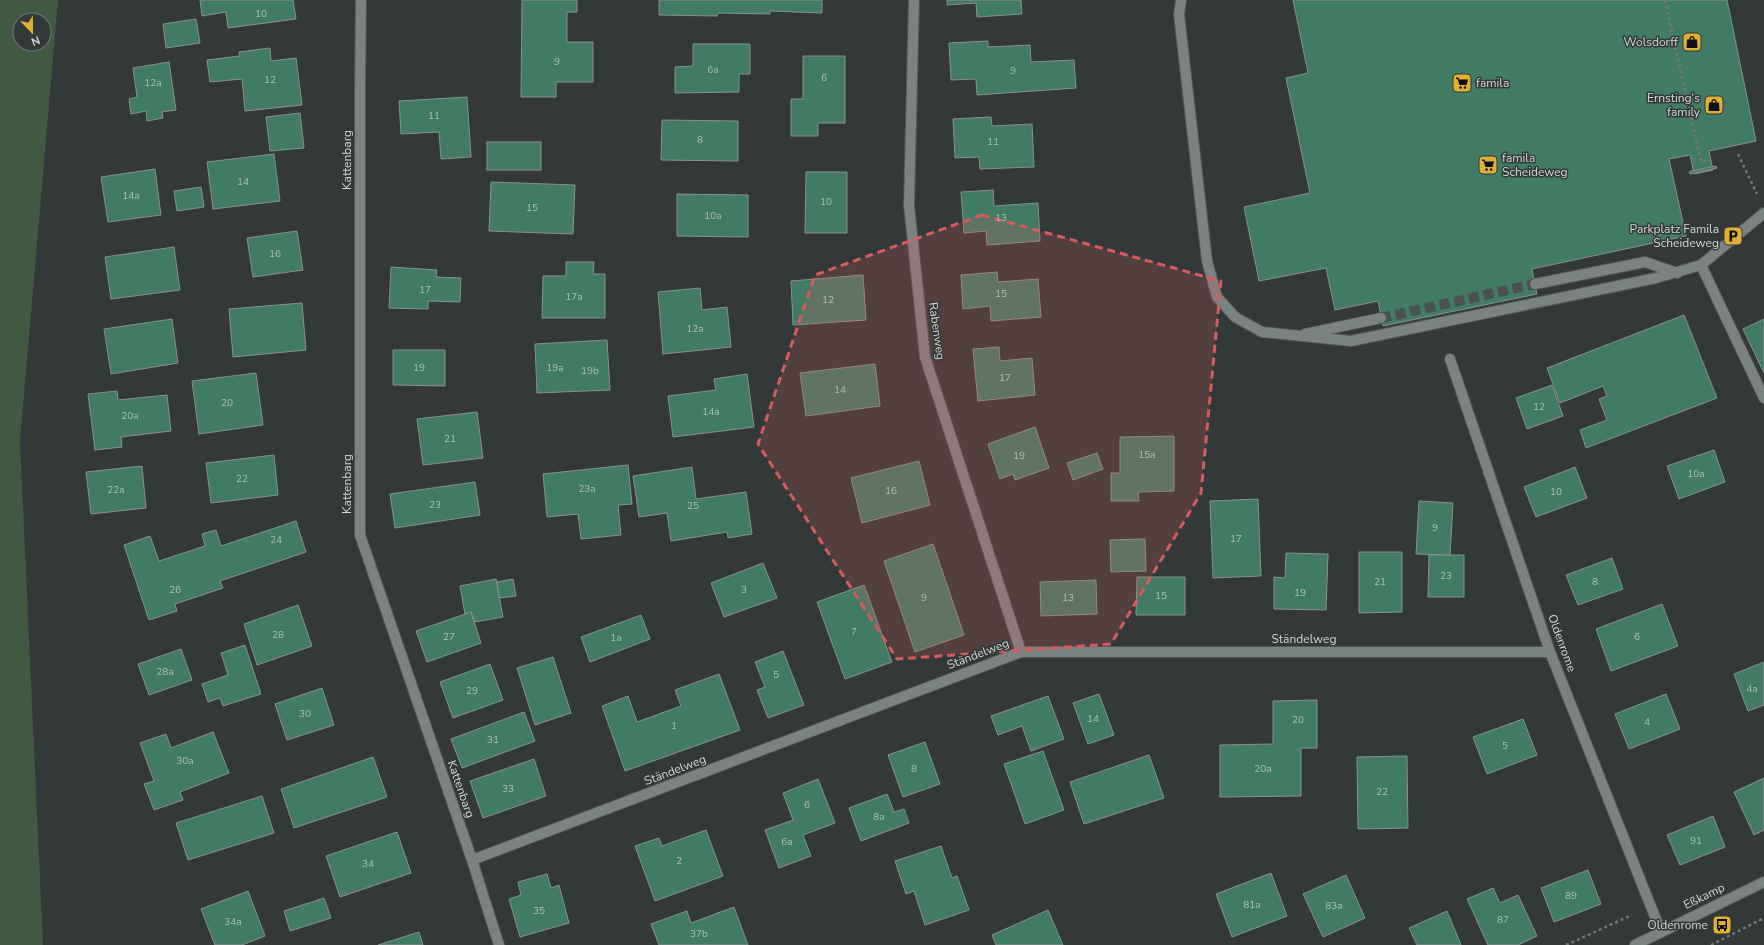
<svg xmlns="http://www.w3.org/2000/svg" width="1764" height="945" viewBox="0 0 1764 945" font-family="'Nunito Sans',sans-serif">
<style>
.green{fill:#405941;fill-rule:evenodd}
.building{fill:#427b64;stroke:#8a918d}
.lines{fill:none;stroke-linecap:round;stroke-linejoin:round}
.minor-tunnel{stroke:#4a5150;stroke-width:10;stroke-dasharray:10 5;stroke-linecap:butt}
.minor-casing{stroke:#515756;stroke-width:12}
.path{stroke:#727877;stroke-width:2.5;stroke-dasharray:3 3;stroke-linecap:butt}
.minor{stroke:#7b8382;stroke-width:10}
.marked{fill:#d55c5c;fill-opacity:0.2;stroke:#d55c5c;stroke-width:3;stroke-dasharray:8 5;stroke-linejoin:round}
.labels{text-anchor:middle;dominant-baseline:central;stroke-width:3;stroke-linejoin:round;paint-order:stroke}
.number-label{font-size:10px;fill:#aebfb9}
.poi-label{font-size:12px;fill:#d2d6d5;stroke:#323938;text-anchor:end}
.street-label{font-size:12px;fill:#d2d6d5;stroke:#323938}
</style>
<rect width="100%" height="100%" fill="#323938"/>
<path class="green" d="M0 0H58L20 441 43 945H0ZM20 20H44V44H20Z"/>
<g class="building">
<path d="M200 0H293L296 19 228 28 226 12 202 16Z"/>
<path d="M522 0H577V12H567V42H593V82H556V97H521Z"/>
<path d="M659 0H822V13L770 11V14L718 13 717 16 659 15Z"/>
<path d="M947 0H1021L1022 14 977 17 976 3 947 5Z"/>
<path d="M1293 0H1727L1756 141 1709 151 1713 170 1694 174 1690 155 1669 159 1686 236 1532 269 1537 294 1383 326 1378 301 1335 310 1326 268 1259 281 1244 207 1310 193 1286 78 1308 73Z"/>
<path d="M196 19 200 43 166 48 163 24Z"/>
<path d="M988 41V47L1030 45 1031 62 1074 60 1076 88 977 95 976 79 951 80 949 43Z"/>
<path d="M693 44H750V74H739V92L675 93V67L693 66Z"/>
<path d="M270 48 271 61 296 58 302 105 245 111 242 79 210 82 207 60 240 56 239 52Z"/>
<path d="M803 56H845V123H818V136H791V99H803Z"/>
<path d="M169 62 176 110 162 112 163 118 147 121 146 111 131 114 129 99 137 97 133 68Z"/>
<path d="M467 97 471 157 441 159 439 132 401 134 399 101Z"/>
<path d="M300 113 304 148 270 151 266 117Z"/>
<path d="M991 117 992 126 1032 124 1034 167 980 169 979 157 955 158 953 119Z"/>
<path d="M662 120 738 121V161L661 160Z"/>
<rect x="487" y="142" width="54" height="28"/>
<path d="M274 154 280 201 213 209 207 162Z"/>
<path d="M1716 166 1717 168 1690 174 1689 172 1691 171Z"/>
<path d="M155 169 161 215 108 222 101 177Z"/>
<path d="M806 172H847V233H805Z"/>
<path d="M491 182 575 185 573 234 489 231Z"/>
<path d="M201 187 204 207 177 211 174 191Z"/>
<path d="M993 190 994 206 1038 203 1040 241 987 245 986 231 964 233 961 192Z"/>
<path d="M677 194 748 195V237L677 236Z"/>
<path d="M297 231 303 270 253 277 247 238Z"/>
<path d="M174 247 180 290 111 299 105 257Z"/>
<path d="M566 262H594L593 274H605V318H542L543 276H566Z"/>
<path d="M391 267 437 270 436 277 461 278 460 302 428 301V309L389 308Z"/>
<path d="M997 272 998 282 1038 279 1041 317 991 321 990 306 963 309 961 275Z"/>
<path d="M863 275 866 320 793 325 791 281Z"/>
<path d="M700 288 702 310 727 307 731 347 663 354 658 292Z"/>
<path d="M302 303 306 350 233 357 229 309Z"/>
<path d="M1684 315 1717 398 1586 448 1580 430 1607 420 1599 399 1607 396 1603 386 1560 403 1547 368Z"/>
<path d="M172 319 178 363 111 374 104 329Z"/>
<path d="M1764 319V373L1743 329Z"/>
<path d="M607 340 610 390 537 393 535 344Z"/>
<path d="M999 347 1000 361 1032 358 1035 395 978 401 973 349Z"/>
<path d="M393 350H445V386L393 385Z"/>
<path d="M875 364 880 406 806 416 800 373Z"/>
<path d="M256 373 263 425 199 434 192 381Z"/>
<path d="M747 374 754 427 673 437 668 396 716 390 714 379Z"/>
<path d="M1552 385 1563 416 1527 429 1516 398Z"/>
<path d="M117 391 118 400 167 395 171 431 121 437 122 447 95 450 88 394Z"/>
<path d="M477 412 483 458 423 465 417 419Z"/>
<path d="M1035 427 1049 468 1015 480 1013 474 1000 479 988 444Z"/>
<path d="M1174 436V491L1138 492 1139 501H1111V473H1120V437Z"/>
<path d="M1714 450 1725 482 1679 499 1667 466Z"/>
<path d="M1097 453 1103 469 1073 480 1067 463Z"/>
<path d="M274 455 278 495 211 503 206 463Z"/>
<path d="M919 461 930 505 862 523 851 478Z"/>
<path d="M628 465 632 504 618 505 621 535 581 539 578 514 547 517 543 474Z"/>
<path d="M142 466 146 508 91 514 86 472Z"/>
<path d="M692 467 696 499 746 492 752 534 728 538 727 532 671 541 667 513 639 517 633 476Z"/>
<path d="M1575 467 1587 498 1536 517 1524 487Z"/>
<path d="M475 482 480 515 395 528 390 494Z"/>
<path d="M1258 499 1261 576 1213 578 1210 501Z"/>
<path d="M1419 501 1453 503 1450 555 1416 554Z"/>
<path d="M296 521 306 552 220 581 223 588 175 604 177 611 149 620 124 545 150 536 159 561 205 546 202 534 216 530 221 546Z"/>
<path d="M1145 539 1146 571 1111 572 1110 540Z"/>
<path d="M933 544 964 635 915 652 884 561Z"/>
<path d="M1359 552H1402V612L1359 613Z"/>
<path d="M1286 553 1328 554 1326 610 1274 609V577L1285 578Z"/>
<path d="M1429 555H1464V597H1428Z"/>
<path d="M1612 558 1623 589 1578 605 1566 575Z"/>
<path d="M763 563 777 598 724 617 711 583Z"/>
<path d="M1137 577H1185V615H1136Z"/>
<path d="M496 579 503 617 475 622 471 612 465 614 460 586Z"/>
<path d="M513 579 516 596 499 598 497 582Z"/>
<path d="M1096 580 1097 614 1041 616 1040 582Z"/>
<path d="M864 585 892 662 845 679 817 602Z"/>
<path d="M1662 604 1678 646 1611 671 1596 629Z"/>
<path d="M298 605 312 646 257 665 244 624Z"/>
<path d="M471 612 481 643 427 662 416 631Z"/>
<path d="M641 615 650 639 590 662 581 637Z"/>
<path d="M245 645 261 694 223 706 220 698 208 702 202 684 228 675 221 653Z"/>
<path d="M181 649 192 680 149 695 138 664Z"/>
<path d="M783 651 804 705 768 718 757 690 765 687 755 662Z"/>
<path d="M553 657 571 713 535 725 517 668Z"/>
<path d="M1764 662V705L1748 711 1734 674Z"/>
<path d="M490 664 503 700 453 718 440 682Z"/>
<path d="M719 674 740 730 625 771 602 706 628 696 637 722 681 706 675 690Z"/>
<path d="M322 688 334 725 287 740 275 704Z"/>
<path d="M1099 694 1114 735 1088 744 1073 703Z"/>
<path d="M1666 694 1680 729 1629 749 1615 714Z"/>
<path d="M1048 696 1064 739 1031 751 1022 726 998 735 991 716Z"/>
<path d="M1317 700V748H1301V796L1220 797V745L1273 744V701Z"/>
<path d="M524 712 535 741 462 768 451 739Z"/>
<path d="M1523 719 1537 755 1487 774 1473 737Z"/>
<path d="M213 732 229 773 180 792 183 800 154 810 144 784 154 781 140 743 166 734 171 748Z"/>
<path d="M925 742 940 784 903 797 888 755Z"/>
<path d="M1043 751 1064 810 1025 824 1004 764Z"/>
<path d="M1149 755 1164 798 1084 824 1070 782Z"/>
<path d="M1407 756 1408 828 1358 829 1357 757Z"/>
<path d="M373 757 387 797 294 828 281 789Z"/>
<path d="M534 759 546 796 483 818 470 781Z"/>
<path d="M1764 778V830L1754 835 1734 792Z"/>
<path d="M818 779 835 823 803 835 811 856 779 868 765 830 793 820 783 793Z"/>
<path d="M887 794 894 812 904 809 909 823 861 841 849 808Z"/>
<path d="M262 796 274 833 188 860 176 823Z"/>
<path d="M1713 816 1725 847 1680 865 1667 835Z"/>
<path d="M706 830 723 876 655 901 635 846 659 838 662 846Z"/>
<path d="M397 832 411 873 340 897 326 856Z"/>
<path d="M941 846 952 878 957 876 969 910 925 925 914 891 906 894 895 861Z"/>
<path d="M1588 870 1601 904 1554 922 1541 888Z"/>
<path d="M1271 873 1287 916 1232 937 1216 894Z"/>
<path d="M547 874 551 888 559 885 569 923 520 937 509 899 521 895 518 882Z"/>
<path d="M1346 875 1365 918 1323 937 1303 894Z"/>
<path d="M1493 888 1500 903 1518 895 1537 936 1518 945H1488L1467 899Z"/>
<path d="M248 891 265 936 242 945H215L201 909Z"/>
<path d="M324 898 331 918 290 931 284 911Z"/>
<path d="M734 907 748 945H659L651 924 687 911 691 923Z"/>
<path d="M1048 910 1063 945H996L992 935Z"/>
<path d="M1447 911 1461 945H1417L1409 928Z"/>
<path d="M419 932 423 945H378Z"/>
</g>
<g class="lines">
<path class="minor-tunnel" d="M1381 318 1535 284"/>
<g class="minor-casing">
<g id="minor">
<path d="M361 0 360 89V535L472 860 499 945"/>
<path d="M914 0 909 205 925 357 1021 652"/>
<path d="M1181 0 1179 14 1207 261 1217 297 1235 317 1262 332 1351 341 1656 278 1701 265 1764 213"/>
<path d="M1701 265 1764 398"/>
<path d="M1535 284 1645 262 1677 273"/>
<path d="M1305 334 1381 318"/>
<path d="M1450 359 1550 652 1661 932"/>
<path d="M472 860 1021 652H1550"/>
<path d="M1635 945 1764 882"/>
</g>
</g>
<g class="path">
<path d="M1665 0 1701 162 1711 160"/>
<path d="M1738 154 1757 194"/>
<path d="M1566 945 1632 915"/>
<path d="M1711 945 1764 918"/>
</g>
<use href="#minor" class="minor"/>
</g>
<path class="marked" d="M982 215 1221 281 1201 493 1111 644 897 659 758 444 815 275Z"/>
<defs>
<g id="shop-square" transform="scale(1)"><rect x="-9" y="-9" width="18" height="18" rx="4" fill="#e0b034" stroke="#323938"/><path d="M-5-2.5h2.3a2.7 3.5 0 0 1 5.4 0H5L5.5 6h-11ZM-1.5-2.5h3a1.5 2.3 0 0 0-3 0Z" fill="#111"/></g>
<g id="supermarket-square" transform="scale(1)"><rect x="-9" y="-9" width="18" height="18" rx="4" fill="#e0b034" stroke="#323938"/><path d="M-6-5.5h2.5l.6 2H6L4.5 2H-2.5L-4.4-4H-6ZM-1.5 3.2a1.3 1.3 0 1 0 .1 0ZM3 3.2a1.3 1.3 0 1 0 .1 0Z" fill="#111"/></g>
<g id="parking-square" transform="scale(1)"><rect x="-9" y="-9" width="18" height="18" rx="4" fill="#e0b034" stroke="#323938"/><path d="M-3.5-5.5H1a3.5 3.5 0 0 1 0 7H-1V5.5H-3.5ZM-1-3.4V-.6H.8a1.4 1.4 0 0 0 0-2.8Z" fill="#111"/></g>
<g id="bus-square" transform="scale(1)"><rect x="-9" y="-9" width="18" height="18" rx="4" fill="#e0b034" stroke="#323938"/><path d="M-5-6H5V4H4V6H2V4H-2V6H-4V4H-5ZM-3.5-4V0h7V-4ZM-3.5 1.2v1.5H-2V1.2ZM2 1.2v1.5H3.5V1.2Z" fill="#111"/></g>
</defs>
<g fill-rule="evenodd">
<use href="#shop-square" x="1692" y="42"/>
<use href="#supermarket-square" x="1462" y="83"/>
<use href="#shop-square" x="1714" y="105"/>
<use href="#supermarket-square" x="1488" y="165"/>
<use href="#parking-square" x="1733" y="236"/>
<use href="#bus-square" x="1722" y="925"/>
</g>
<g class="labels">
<g class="number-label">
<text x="261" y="14">10</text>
<text x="557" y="62">9</text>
<text x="713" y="70">6a</text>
<text x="1013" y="71">9</text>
<text x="824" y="78">6</text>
<text x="270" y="80">12</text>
<text x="153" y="83">12a</text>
<text x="434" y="116">11</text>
<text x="700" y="140">8</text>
<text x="993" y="142">11</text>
<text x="243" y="182">14</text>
<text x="131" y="196">14a</text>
<text x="826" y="202">10</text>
<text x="532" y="208">15</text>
<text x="713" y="216">10a</text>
<text x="1001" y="218">13</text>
<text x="275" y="254">16</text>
<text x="425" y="290">17</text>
<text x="1001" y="294">15</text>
<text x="574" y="297">17a</text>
<text x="828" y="300">12</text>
<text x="695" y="329">12a</text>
<text x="419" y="368">19</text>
<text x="555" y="368">19a</text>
<text x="590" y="371">19b</text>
<text x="1005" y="378">17</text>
<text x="840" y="390">14</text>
<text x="227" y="403">20</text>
<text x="1539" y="407">12</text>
<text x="711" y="412">14a</text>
<text x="130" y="416">20a</text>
<text x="450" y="439">21</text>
<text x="1147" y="455">15a</text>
<text x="1019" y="456">19</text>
<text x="1696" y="474">10a</text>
<text x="242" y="479">22</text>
<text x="587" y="489">23a</text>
<text x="116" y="490">22a</text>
<text x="891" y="491">16</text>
<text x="1556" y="492">10</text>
<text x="435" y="505">23</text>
<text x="693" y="506">25</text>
<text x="1435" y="528">9</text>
<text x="1236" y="539">17</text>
<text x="276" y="540">24</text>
<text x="1446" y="576">23</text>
<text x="1380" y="582">21</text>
<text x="1595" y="582">8</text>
<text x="175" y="590">26</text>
<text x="744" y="590">3</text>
<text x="1300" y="593">19</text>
<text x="1161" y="596">15</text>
<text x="924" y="598">9</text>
<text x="1068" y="598">13</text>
<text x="854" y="632">7</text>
<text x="278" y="635">28</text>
<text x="449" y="637">27</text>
<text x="1637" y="637">6</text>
<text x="616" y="638">1a</text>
<text x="165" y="672">28a</text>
<text x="776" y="675">5</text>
<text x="1752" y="689">4a</text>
<text x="472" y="691">29</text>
<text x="305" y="714">30</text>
<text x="1093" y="719">14</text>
<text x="1298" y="720">20</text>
<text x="1647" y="722">4</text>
<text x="674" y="726">1</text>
<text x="493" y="740">31</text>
<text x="1505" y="746">5</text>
<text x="185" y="761">30a</text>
<text x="914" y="769">8</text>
<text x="1263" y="769">20a</text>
<text x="508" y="789">33</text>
<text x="1382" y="792">22</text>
<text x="807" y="805">6</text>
<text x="879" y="817">8a</text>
<text x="1696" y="841">91</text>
<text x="787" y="842">6a</text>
<text x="679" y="861">2</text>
<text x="368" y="864">34</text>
<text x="1571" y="896">89</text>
<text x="1252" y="905">81a</text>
<text x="1334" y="906">83a</text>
<text x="539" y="911">35</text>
<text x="1503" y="920">87</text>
<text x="233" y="922">34a</text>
<text x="699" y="934">37b</text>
</g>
<g class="poi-label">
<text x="1678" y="42">Wolsdorff</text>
<text x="1476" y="83" text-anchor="start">famila</text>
<text x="1700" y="98">Ernsting's<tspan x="1700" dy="14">family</tspan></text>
<text x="1502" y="158" text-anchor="start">famila<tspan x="1502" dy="14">Scheideweg</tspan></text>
<text x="1719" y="229">Parkplatz Famila<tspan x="1719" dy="14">Scheideweg</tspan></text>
<text x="1708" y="925">Oldenrome</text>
</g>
<g class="street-label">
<text transform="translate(347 160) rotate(-90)">Kattenbarg</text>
<text transform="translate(937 331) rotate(82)">Rabenweg</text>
<text transform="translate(347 484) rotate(-90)">Kattenbarg</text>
<text x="1304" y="639">Ständelweg</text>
<text transform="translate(1562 643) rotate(70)">Oldenrome</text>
<text transform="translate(978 654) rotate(-21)">Ständelweg</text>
<text transform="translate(675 770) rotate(-21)">Ständelweg</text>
<text transform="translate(461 789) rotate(71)">Kattenbarg</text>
<text transform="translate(1704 896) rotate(-26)">Eßkamp</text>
</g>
</g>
<g transform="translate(32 32) rotate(158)"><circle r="19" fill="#323938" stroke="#727877"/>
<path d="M0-3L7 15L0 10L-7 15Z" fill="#e0b034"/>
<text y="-6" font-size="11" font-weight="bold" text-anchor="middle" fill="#d2d6d5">N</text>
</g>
</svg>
